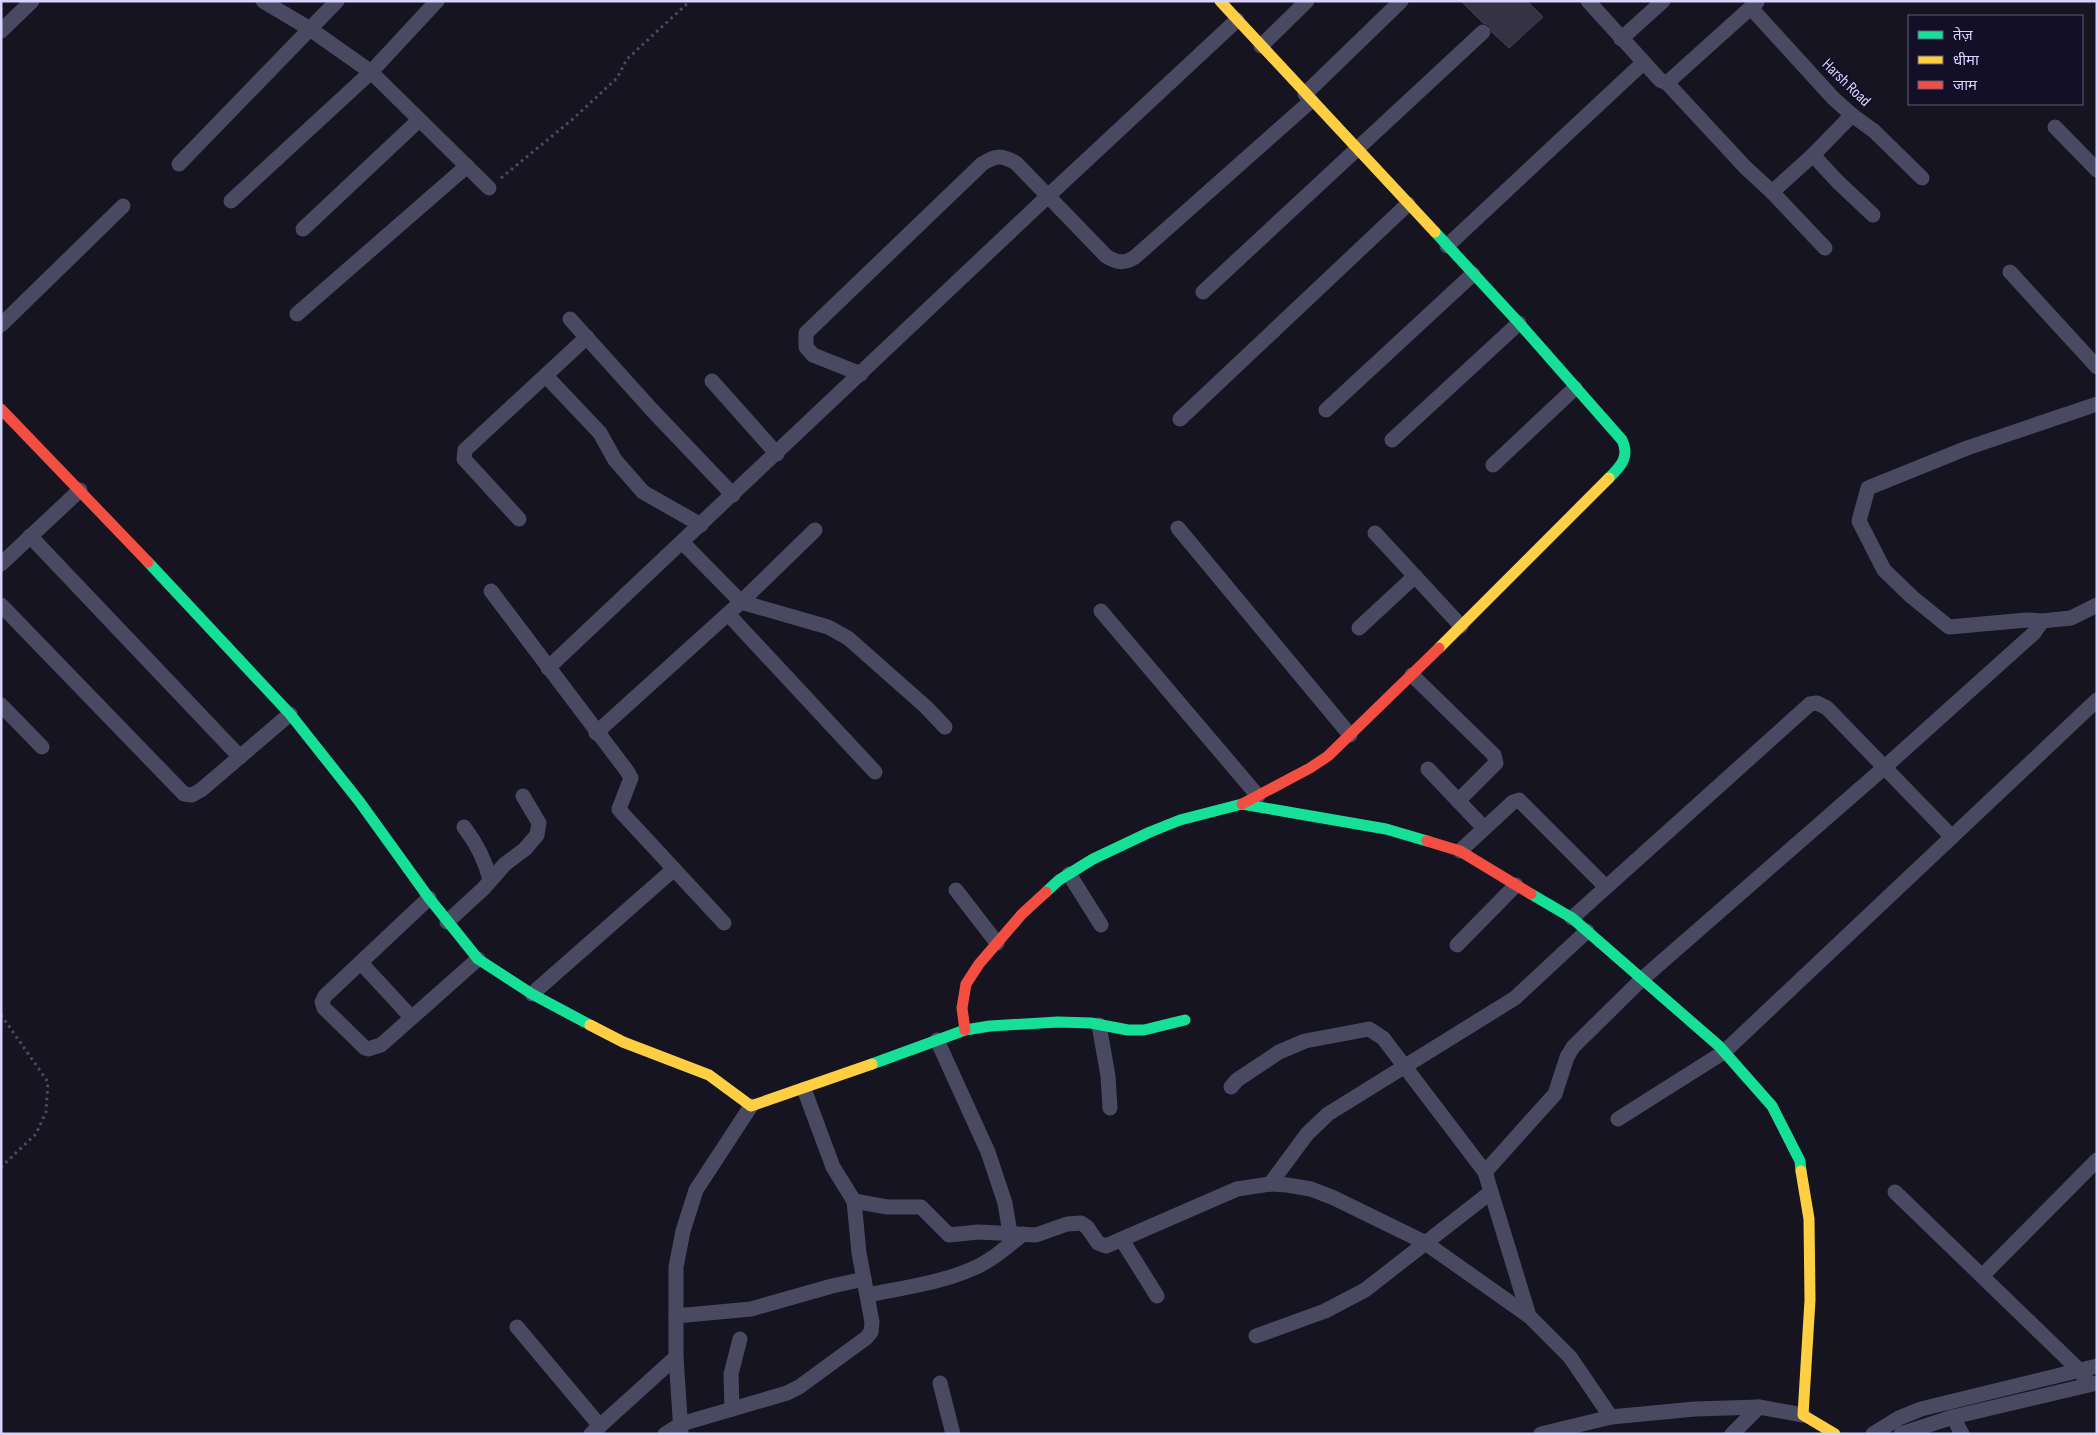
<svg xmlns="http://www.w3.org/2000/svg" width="2098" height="1435" viewBox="0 0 2098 1435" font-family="'Sofia Sans Condensed','Noto Sans Devanagari',sans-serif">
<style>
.building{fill:#343243;stroke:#433f54}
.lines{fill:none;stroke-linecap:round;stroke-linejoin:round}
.path{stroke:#44505f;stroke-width:3;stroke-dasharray:2.5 4;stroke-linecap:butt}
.street{stroke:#4a4962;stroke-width:15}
.fast{stroke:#16e098;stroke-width:11}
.slow{stroke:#ffcf43;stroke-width:11}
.jam{stroke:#f24e42;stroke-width:11}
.labels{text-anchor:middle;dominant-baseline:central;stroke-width:4.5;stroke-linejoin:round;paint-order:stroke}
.street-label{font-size:16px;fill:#d9d4ff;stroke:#130f26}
</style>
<rect width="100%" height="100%" fill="#161421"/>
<path class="building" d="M1461 1H1527L1543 17 1509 48 1492 32 1489 25 1483 23Z"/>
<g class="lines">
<g class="path">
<path d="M501 178 574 118 617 78 627 59 690 1"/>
<path d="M1 1015 48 1082 46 1112 36 1134 1 1167"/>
</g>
<g class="street">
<path d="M263 1 310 29 371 72 489 188"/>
<path d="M1588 1 1660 80 1667 83 1757 2"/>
<path d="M1751 8 1833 98 1852 115 1874 131 1922 178"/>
<path d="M1 31 32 1"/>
<path d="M1621 39 1663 1"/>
<path d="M1261 46 1307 1"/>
<path d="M1667 83 1745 167 1772 192 1813 155"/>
<path d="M1305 94 1401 1"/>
<path d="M1852 115 1813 155 1837 181 1873 215"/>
<path d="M2055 127 2097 170"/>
<path d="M179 164 337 1"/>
<path d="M1772 192 1825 248"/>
<path d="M231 201 371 72 437 1"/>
<path d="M303 229 419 120"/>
<path d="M1447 246 1643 63"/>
<path d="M2010 272 2097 367"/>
<path d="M1203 292 1483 32"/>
<path d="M297 314 467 166"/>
<path d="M570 319 652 410 733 495"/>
<path d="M1 325 123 206"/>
<path d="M861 374 813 355 806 347V333L982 164C996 155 1001 155 1016 163L1106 256C1117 263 1124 264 1135 257L1311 101"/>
<path d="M546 376 600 433 615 460 643 492 701 525"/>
<path d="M712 381 777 454"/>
<path d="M2097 404 1967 448 1868 488 1859 521 1884 570 1912 597 1949 627 2027 620 2042 621 2071 618 2097 605"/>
<path d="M1326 410 1473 274"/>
<path d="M1180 419 1408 204"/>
<path d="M1392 440 1519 323"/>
<path d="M1493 465 1575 388"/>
<path d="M519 519 464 459 465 450 587 337"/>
<path d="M1178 528 1350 735"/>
<path d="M1375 533 1461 626"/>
<path d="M30 536 240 757"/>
<path d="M682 542 741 602 828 627 848 638 926 707 945 727"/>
<path d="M1 564 80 490"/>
<path d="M491 591 627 771 631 778 619 809 623 814 724 923"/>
<path d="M1 605 184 794 192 795 201 790 290 714"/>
<path d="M1101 611 1258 796"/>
<path d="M728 614 875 772"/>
<path d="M1359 628 1415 576"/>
<path d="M548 668 1048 196 1237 20"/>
<path d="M1412 675 1494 755 1496 763 1458 801"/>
<path d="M1 705 42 747"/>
<path d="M596 733 741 602 815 530"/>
<path d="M1428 769 1484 828"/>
<path d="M464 827C477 844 485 859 490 880"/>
<path d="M1460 851 1513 802 1519 800 1606 887"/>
<path d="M1069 874 1101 925"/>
<path d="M956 890 997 943"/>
<path d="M429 898 325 996 322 1002 324 1008 365 1048 368 1049 381 1045 478 959"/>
<path d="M1572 918 1810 704 1817 703 1827 708 1952 837"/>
<path d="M447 922 483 889 505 864 525 849 537 835 539 823 523 796"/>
<path d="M1457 945 1516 885"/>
<path d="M362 964 411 1017"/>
<path d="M532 994 674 869"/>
<path d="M1099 1025 1108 1076 1110 1108"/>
<path d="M937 1040 988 1152 1005 1203 1010 1233"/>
<path d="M1231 1087 1237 1080 1279 1052 1305 1041 1369 1029 1383 1038 1485 1172 1529 1316"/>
<path d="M804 1089 833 1167 854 1201 887 1207H921L949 1235 978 1232 1036 1235 1067 1224 1081 1223 1087 1227 1098 1243 1106 1246 1237 1189 1270 1184 1287 1185 1311 1189 1334 1198 1424 1242 1529 1316 1570 1357 1611 1417"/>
<path d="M1618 1119 1724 1052 2097 700"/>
<path d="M1485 1172 1555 1094 1567 1057 1573 1047 1641 980 1886 766 2034 633 2042 621"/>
<path d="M1270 1184 1307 1134 1328 1114 1515 998 1587 931"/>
<path d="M1895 1192 2079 1370 2090 1384"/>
<path d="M1122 1240 1157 1296"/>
<path d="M1982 1276 2097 1160"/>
<path d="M868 1295C902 1288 940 1283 972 1269 991 1261 1007 1247 1023 1234"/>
<path d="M676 1316 751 1309 832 1286 864 1279"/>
<path d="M517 1327 600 1426"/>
<path d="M1256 1336 1325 1311 1365 1290 1491 1192"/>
<path d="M940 1383 953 1434"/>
<path d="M732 1409 731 1374 740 1339"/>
<path d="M1953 1417 1962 1434"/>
<path d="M681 1432 676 1357V1267L683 1231 696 1190 751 1106"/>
<path d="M591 1434 676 1357"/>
<path d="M665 1434 681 1424 787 1393 799 1387 866 1338 871 1332 872 1322 859 1253 854 1201"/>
<path d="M1541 1434 1611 1417 1695 1409 1759 1407 1803 1415"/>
<path d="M1732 1434 1759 1407"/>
<path d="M1873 1434 1899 1418 1921 1409 2097 1366"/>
<path d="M1901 1434 1953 1417 2097 1383"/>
</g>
<g class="fast">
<path d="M1435 232 1519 323 1622 440C1630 457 1621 466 1609 478"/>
<path d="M148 562 290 714 359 801 429 898 478 959 532 994 590 1025"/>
<path d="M1046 892 1059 880 1093 859 1150 832 1180 820 1242 804 1386 829 1427 841"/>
<path d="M1531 894 1572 918 1719 1046 1772 1106 1800 1161 1801 1171"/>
<path d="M872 1064 965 1030 990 1026 1058 1022 1091 1023 1128 1030H1144L1185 1020"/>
</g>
<g class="slow">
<path d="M1220 1 1435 232"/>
<path d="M1439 648 1609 478"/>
<path d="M590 1025 623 1042 709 1075 751 1106 872 1064"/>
<path d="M1801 1171 1809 1219 1810 1300 1803 1415 1835 1434"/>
</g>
<g class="jam">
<path d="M1 409 148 562"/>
<path d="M1242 804 1310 768 1328 756 1439 648"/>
<path d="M1427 841 1460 851 1531 894"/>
<path d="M965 1030 962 1008 966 984 979 964 1022 914 1046 892"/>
</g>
</g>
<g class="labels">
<g class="street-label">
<text transform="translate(1846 83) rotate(44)">Harsh Road</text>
</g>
</g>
<rect width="2098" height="1435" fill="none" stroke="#d9d4ff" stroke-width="5"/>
<rect x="1908" y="15" width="175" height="90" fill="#130f26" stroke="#625e7d"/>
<rect x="1918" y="31" width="25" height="8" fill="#16e098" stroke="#625e7d"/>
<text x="1953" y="40" font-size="15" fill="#d9d4ff">तेज़</text>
<rect x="1918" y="56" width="25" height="8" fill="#ffcf43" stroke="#625e7d"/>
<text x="1953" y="65" font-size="15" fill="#d9d4ff">धीमा</text>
<rect x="1918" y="81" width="25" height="8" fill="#f24e42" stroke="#625e7d"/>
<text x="1953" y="90" font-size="15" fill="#d9d4ff">जाम</text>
</svg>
